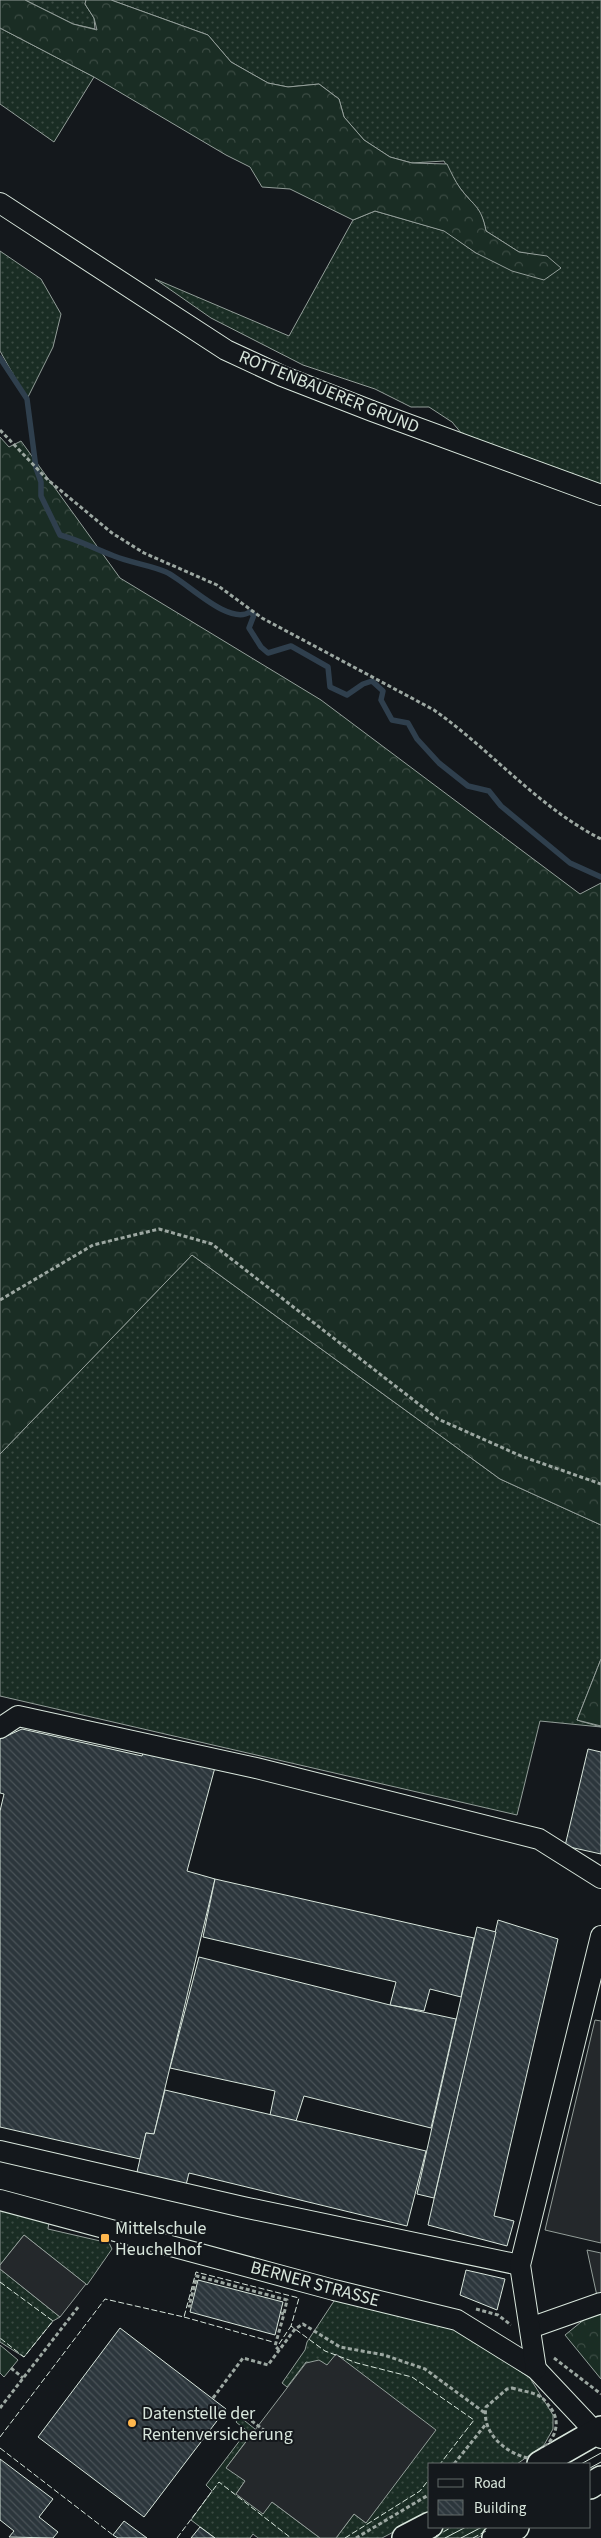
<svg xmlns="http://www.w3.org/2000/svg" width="601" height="2538" viewBox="0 0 601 2538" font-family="'Source Sans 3',sans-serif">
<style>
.grass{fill:url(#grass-dots);stroke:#939e99}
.forest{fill:url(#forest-crowns);stroke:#939e99}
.pitch{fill:#1a2d24;stroke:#939e99}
.parking{fill:#24282b;stroke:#939e99}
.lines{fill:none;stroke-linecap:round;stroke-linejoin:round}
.stream{stroke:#2f3f4d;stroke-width:5.5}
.building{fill:url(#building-back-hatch);stroke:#d8e6dc}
.minor-casing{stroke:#d8e6dc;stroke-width:22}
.major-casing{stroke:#d8e6dc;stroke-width:28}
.path{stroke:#9da8a2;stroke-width:3;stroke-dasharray:4 2.5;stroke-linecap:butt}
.minor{stroke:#14181c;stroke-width:20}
.major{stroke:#14181c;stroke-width:25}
.tram{stroke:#d8e6dc;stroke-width:1}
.fence{stroke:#d8e6dc;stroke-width:1;stroke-dasharray:6 2.5;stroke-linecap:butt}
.poi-dot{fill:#ffb74d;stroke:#14181c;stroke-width:2}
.labels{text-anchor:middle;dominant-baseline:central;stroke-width:4;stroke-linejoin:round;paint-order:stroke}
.street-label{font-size:18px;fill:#d8e6dc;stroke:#14181c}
.poi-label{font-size:18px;fill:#d8e6dc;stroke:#14181c;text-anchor:start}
</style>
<defs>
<pattern id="grass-dots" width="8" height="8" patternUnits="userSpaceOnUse" patternTransform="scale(1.25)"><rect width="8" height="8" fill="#1a2d24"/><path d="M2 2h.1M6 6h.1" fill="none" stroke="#3b4b43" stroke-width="1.8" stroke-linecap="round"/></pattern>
<pattern id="forest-crowns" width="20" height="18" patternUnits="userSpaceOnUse" patternTransform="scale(1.25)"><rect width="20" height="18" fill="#1a2d24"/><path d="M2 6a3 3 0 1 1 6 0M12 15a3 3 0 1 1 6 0" fill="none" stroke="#3b4b43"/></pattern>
<pattern id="building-back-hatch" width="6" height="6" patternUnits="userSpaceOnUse" patternTransform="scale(1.25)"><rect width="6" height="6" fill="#2c363c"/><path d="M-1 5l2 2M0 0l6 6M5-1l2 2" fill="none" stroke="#4a5358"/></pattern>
</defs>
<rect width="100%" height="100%" fill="#14181c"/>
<g class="grass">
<path d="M25 0H86L85 4 94 18 95 29 73 24Z"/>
<path d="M111 0H601V495L473 447 452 422 429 407H411L375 389 303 365 211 318 155 279 289 336 353 220 375 211 445 231 476 253 547 257 519 252 486 231C482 209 473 205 460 188 454 180 449 170 444 161L412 163 390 157 364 140 344 117 339 99 319 84 288 87 268 83 231 62 208 35Z"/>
<path d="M0 28 94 77 54 142 0 104Z"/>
<path d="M0 251 41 279 61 314 53 347 27 399 0 351Z"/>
<path d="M192 1255 500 1479 601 1525V1659L577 1720 601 1727 540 1721 517 1815 0 1696V1454Z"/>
<path d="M0 2209 49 2222 48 2229 109 2243 112 2249 87 2285 24 2235 0 2265Z"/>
<path d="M0 2269 60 2317 53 2321 24 2357 0 2342Z"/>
<path d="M338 2295 455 2327 530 2378 553 2415V2429L544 2445 517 2464H430V2513L382 2538H336L354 2514 366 2523 327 2365 306 2362 287 2387 282 2383 305 2350 307 2342Z"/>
<path d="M240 2417 255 2429 227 2467 245 2481 236 2494 272 2502 320 2538H258L253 2534 250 2538H215L191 2520 212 2491 206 2485 247 2431 236 2422Z"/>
<path d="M444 2527H498L477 2538H423Z"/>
</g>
<g class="forest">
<path d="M0 0H25L73 24 97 30 94 18 85 4 86 0H111L208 35 231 62 268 83 288 87 319 84 339 99 344 117 364 140 390 157 412 163 447 164C451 172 455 181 460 188 474 207 481 205 486 231L519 252 547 256 561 268 544 280 512 271 476 253 444 231 375 211 353 220 290 189 262 187 250 167 226 155 94 77 0 28Z"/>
<path d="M0 437 9 447 21 441 120 578 321 700 580 894 601 883V1525L500 1479 192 1255 0 1454Z"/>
<path d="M601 1659V1726L577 1720Z"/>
<path d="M601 2311V2379L565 2335 591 2314Z"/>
</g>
<path class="pitch" d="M0 2345 18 2360 4 2377 0 2373Z"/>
<g class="parking">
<path d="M595 2020 601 2021V2243L545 2230Z"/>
<path d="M24 2235 86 2284 60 2317 0 2269V2265Z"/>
<path d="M587 2250 601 2253V2294L597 2296Z"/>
<path d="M336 2354 436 2430 366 2523 354 2514 336 2538H320L272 2502 263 2514 236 2494 245 2481 226 2468 306 2363 319 2360 327 2365Z"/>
</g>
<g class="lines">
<path class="stream" d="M0 358 27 399 36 468 41 482V496L60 535C79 540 95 549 114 556 131 563 150 565 166 572 186 581 228 626 250 612L254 615 249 628 261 647 268 653 291 646 328 667 330 687 347 695 363 684 372 681 383 691 381 700 392 720 408 723 417 739 439 763 468 786 489 791 501 806 570 863 601 877"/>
</g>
<g class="building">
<path d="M22 1729 142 1756 146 1744 217 1760 187 1871 215 1879 154 2134 146 2133 140 2159 0 2127V1811L4 1794 0 1793V1739Z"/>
<path d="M588 1749 601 1752V1854L565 1846Z"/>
<path d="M215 1879 474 1938 461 1997 430 1989 424 2011 390 2005 396 1982 203 1937Z"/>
<path d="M498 1920 558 1939 494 2216 514 2221 507 2246 428 2225Z"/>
<path d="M477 1927 496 1932 434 2198 417 2194Z"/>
<path d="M199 1957 390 2005 456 2019 431 2128 304 2096 296 2121 270 2115 275 2091 170 2068Z"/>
<path d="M165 2090 426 2151 407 2226 189 2173 186 2185 137 2172 146 2133 154 2134Z"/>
<path d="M466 2270 505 2279 497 2310 460 2295Z"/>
<path d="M198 2280 283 2302 275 2335 190 2312Z"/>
<path d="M120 2328 226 2409 144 2517 38 2437Z"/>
<path d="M0 2459 53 2499 39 2517 58 2532 53 2538 9 2537 14 2531 0 2520Z"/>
<path d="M124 2521 147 2538H118L113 2535Z"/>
<path d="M200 2527 215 2538H191Z"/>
</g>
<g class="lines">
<g class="minor-casing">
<g id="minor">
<path d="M0 203 226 350 282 376 372 411 601 495"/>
<path d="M0 1728 18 1716 256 1768 539 1839 601 1878"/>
<path d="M0 2151 243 2207 520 2265"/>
<path d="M0 2200 334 2290 457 2320 536 2369 601 2438"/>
<path d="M530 2328 601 2303"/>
<path d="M536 2369 520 2265 601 1936"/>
</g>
</g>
<g class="major-casing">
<g id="major">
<path d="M540 2464 601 2429"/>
<path d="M590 2486 601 2479"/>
<path d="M405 2538 430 2525"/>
<path d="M495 2538 516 2527"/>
</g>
</g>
<g class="path">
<path d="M0 430 48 480 112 533 144 553 217 585 262 618 434 710C492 751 538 807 601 839"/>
<path d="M0 1300 93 1245 159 1229 212 1244 438 1419 521 1456 601 1484"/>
<path d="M192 2306H189L197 2276 287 2300 284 2314"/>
<path d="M476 2309 498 2315 511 2325"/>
<path d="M279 2350 275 2346 284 2314 281 2313"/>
<path d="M554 2358 601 2394"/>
<path d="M11 2368 23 2378"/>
<path d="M512 2388C521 2391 535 2392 542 2398 545 2400 548 2405 550 2407 566 2428 548 2447 531 2459 507 2454 481 2434 486 2407L507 2389Z"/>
<path d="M213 2398 243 2358 268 2365 295 2329 303 2324 340 2347 384 2355 425 2369 485 2413"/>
<path d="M0 2408 79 2306"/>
<path d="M236 2409 265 2431"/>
<path d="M454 2464 486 2424"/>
<path d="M356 2538 430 2494"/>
</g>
<use href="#minor" class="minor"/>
<use href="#major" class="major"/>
<g class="tram">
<path d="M581 2464 601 2453"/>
<path d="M590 2468 601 2462"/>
<path d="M445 2538 466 2527"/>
<path d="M461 2538 482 2527"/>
</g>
<g class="fence">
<path d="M0 2282 53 2321 24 2357 0 2338"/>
<path d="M184 2317 273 2342"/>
<path d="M279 2344 291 2326"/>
<path d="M0 2437 105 2299 184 2317 196 2272 299 2298 291 2326 325 2351 357 2363 412 2377 474 2420 440 2464"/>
<path d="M0 2448 113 2535"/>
<path d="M436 2536 452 2527"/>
<path d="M177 2538 219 2482 291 2538"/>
<path d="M345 2538 420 2491 430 2478"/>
<path d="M473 2538 488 2530"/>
</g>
</g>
<g class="poi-dot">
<rect x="100" y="2233" width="10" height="10" rx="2.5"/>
<circle cx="132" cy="2423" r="5"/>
</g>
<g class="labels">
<g class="street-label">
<text transform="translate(329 392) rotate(22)">ROTTENBAUERER GRUND</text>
<text transform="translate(315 2284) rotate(15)">BERNER STRASSE</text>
</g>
<g class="poi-label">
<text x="115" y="2228">Mittelschule<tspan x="115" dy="21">Heuchelhof</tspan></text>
<text x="142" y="2413">Datenstelle der<tspan x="142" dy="21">Rentenversicherung</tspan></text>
</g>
</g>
<rect x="428" y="2463" width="162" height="65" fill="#14181c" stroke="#626a69"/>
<rect x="438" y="2479" width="25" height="8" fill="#14181c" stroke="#626a69"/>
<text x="474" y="2488" font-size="15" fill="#d8e6dc">Road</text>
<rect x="438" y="2500" width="25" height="15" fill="url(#building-back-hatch)" stroke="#626a69"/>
<text x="474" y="2513" font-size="15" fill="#d8e6dc">Building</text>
</svg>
